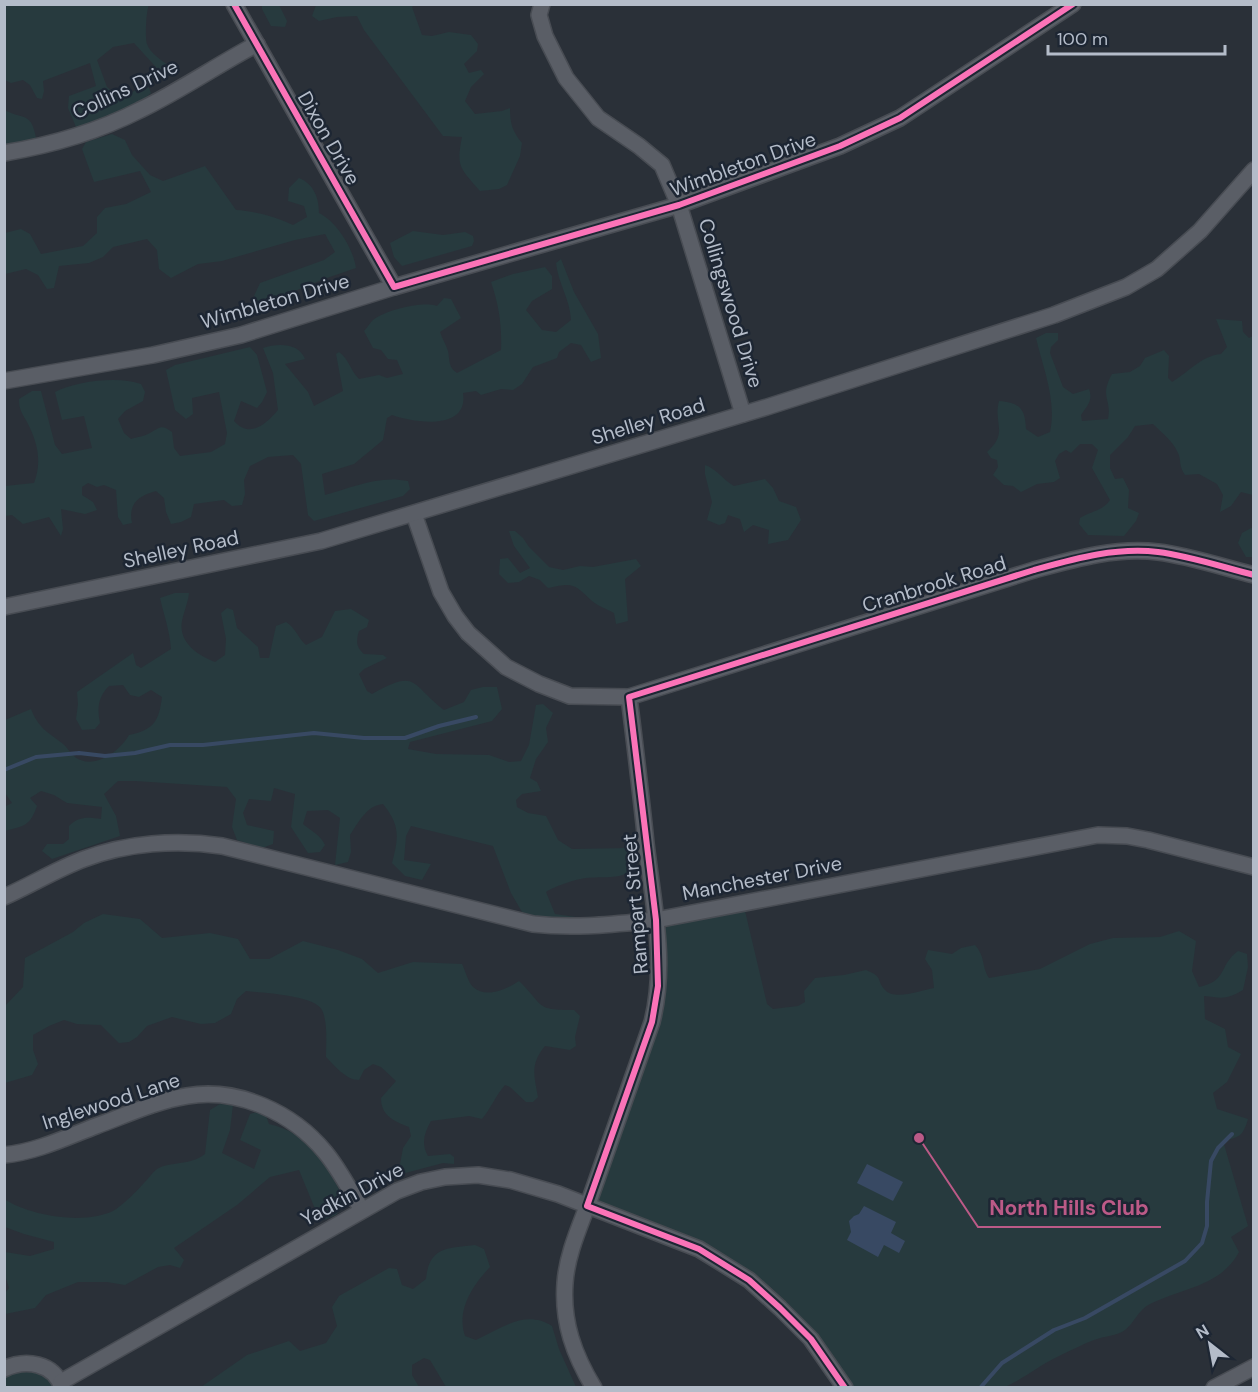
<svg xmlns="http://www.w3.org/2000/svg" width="1258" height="1392" viewBox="0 0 1258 1392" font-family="'DM Sans',sans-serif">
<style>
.green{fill:#273a3e}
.water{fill:#384963}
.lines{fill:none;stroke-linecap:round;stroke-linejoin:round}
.stream{stroke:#384963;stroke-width:4}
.minor-casing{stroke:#484c53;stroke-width:18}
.minor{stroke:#5a5e66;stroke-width:15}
.cycleway-casing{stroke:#1d2633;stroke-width:10}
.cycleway{stroke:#fb73b8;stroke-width:6}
.labels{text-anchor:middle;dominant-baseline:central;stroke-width:5;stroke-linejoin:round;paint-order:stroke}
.street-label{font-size:20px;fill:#b4bcc9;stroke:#1d2633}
.leader{fill:none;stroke:#bc5a87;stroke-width:2}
.callout-dot{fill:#bc5a87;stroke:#1d2633;stroke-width:2}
.callout-label{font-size:21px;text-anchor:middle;font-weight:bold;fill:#bc5a87;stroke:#1d2633;stroke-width:5;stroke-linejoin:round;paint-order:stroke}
</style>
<rect width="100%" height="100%" fill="#2a3038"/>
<g class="green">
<path d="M4 5H149C146 11 145 37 147 44 150 53 161 60 168 65L164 76 134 43 113 47 97 60 107 87 118 97 130 94 142 85 149 88 151 93C132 111 101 121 76 127L68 108 69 96 96 86 90 63 43 81 44 91 42 99 37 98 30 85 23 80 11 83 5 80Z"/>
<path d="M262 5H279L287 21 285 27 271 26 262 9Z"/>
<path d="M316 5H414L412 7 422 35 432 36 449 32 471 35 478 44 477 51 464 64 469 73 481 70 484 74 471 87 465 101 475 114 502 111 510 108C510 123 512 131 522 143L520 156 507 185 499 189 480 191C460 168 456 167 462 137L443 136 364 30 357 16 337 17 319 21 312 16Z"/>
<path d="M4 110C27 121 31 111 37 142L5 148Z"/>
<path d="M112 134 125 140 132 155 150 175 163 181 205 166 236 210C255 211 276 217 293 225L307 217 304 206 288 201 289 188 299 178C314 184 319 198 319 213 337 222 353 248 356 268L324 279 261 305 254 296 260 283 324 260 335 252 325 234 295 240 222 261 198 264 171 278 159 269 157 250 147 239 113 247 103 257 89 263 59 266 54 288 47 289 38 275 26 269 5 274V233L21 229 30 234 41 254 83 246 97 233V217L105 208 126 204 151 192 140 171 94 182 82 149 86 142Z"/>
<path d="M413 231 443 235 465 232 473 236 474 241 472 246 402 266 394 257 390 243Z"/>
<path d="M561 259 574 292 598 334 601 358 591 362 581 345 571 343 559 352 557 358 533 367 522 384 513 390 501 389 481 395 476 391 463 393C469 431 414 423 392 415L387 418 383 440 354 464 322 474 325 495C353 487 379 475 408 481L410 489 403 496 314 521 308 515 301 464 293 455 268 457 250 466 244 480 245 494 242 505 232 506 224 500 194 504 191 517 181 522 171 524 166 512 164 498 156 491C138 496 128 504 132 523L123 525 118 517 116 490 104 485 97 487 88 483 82 487V495L93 502 97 510 85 514 61 509 63 529 61 536 49 517 23 524 12 515 5 516V486L34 483C42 462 38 443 27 422 22 413 19 410 19 399L32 391H41L55 445 62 454 92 448 84 416 62 420 55 392C77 381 118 376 141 384L145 392 143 401 125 411 118 419 124 433 131 439C137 437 145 436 150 433 160 427 162 424 172 432L174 448 180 456 211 452 225 444 227 433 219 392 192 398 193 414 186 419 175 410 166 370 175 365 250 347 257 355 267 392 262 402 257 408 241 401 234 421C250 439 266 424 278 410L273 373 263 348C278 343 299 343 305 359L285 364 308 392 314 406 343 391 336 354 339 352C349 359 350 370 359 379L379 375 387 378 403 374 397 360 388 359 381 350 373 348 364 331C367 328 370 323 373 320 386 310 422 301 437 306L444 298 451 299 461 318 440 332C442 338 446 345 448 351 450 361 448 367 457 373L501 350C502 326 499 305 491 282L513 274 545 267 552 276V289L532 301 526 310 542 330 556 332 571 320C570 299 558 283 556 263Z"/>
<path d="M1216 319 1242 321 1243 332 1249 338 1253 336V495L1241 492 1231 506 1220 512 1223 495 1217 484 1199 474 1185 475C1178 464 1182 462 1178 453 1173 441 1162 433 1153 424L1135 426 1128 437 1110 455V468L1115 479 1123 478 1129 490 1128 508 1139 513 1136 521 1124 536 1088 535 1079 524 1080 518C1091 511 1103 511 1110 500L1092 468 1098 450 1092 444H1080L1071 453 1066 450 1059 454 1055 461 1060 478 1054 482 1037 484 1021 492 1013 486 1004 485 993 475 998 467 997 460 991 458 987 452C1009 432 993 424 999 401 1021 403 1025 409 1026 429L1038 437 1050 432C1057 401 1043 368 1036 338L1046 333H1058V340L1051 347 1050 353 1063 387 1073 394 1089 389C1093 400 1088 405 1081 415L1082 421 1108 419C1112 398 1099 398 1112 374L1130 372 1140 366 1145 358 1164 350 1169 356 1168 378 1172 382C1189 372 1201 356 1221 354L1227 347Z"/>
<path d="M705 465C717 469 723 480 734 486L765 479 773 488 779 501 796 507 801 520 788 540 768 544 769 530 753 525 744 532 740 519 728 515 725 523 719 525 707 520 712 502 705 474Z"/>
<path d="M1253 527V557H1246L1238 543 1242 533Z"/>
<path d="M509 531H515L523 538 529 547 549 567 563 570 580 566 593 567 636 559 641 566 625 579 628 621 616 624 614 613C607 609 598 606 592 601 574 584 574 582 548 588L540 580 529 576 519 582 508 583 499 574 500 559 508 558 520 573 530 568 514 546Z"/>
<path d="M175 593H189C188 603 184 611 182 621 178 642 198 656 215 662L225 655 226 639 221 613 227 608 233 610 237 628 258 647 260 658H269L276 626 286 622C295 627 298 638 306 645L322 637 335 611 351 609 369 620 367 627 359 631C356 641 356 647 364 654L383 655 387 658 364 669 359 674 367 691 372 694C418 668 410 684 444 710L464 702 471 690 483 687H497L502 709 492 721 410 742 408 749 436 754 489 755 509 762 521 761 529 745 536 705 543 704 553 713 546 728 548 742 536 759 530 778 537 782 541 791 522 794 516 800 517 807 528 813 546 816 558 840 572 849 630 848 634 857 632 870C619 880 603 876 586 878 576 879 555 886 546 892L555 914 576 917V921L553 922 522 912 511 893 493 846 411 826 406 836 404 860 431 864 422 880 405 876 392 863C399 837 400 825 383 804 367 805 358 823 350 835L351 852 348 862 335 865 340 818 328 810 307 811 303 824C312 832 320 834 325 845L320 852 308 853 291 827 295 794 274 788 271 801 249 799 243 813 247 825 274 831 273 844 262 848 237 840 232 827 236 799 227 787 135 781H118L104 794 116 816 120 836 52 859 42 851 47 844H63L69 839V826C79 816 88 817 101 819L102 807 67 803 54 795 41 791 30 798 37 806C30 826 24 826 5 831L4 807 12 803 5 793V720L31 709C38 727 47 732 62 743 67 747 70 753 75 757 94 771 120 751 129 735 154 730 159 721 162 697L151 690 139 697 130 695 123 685 109 686C98 697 97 708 100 723L95 729 82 730 76 719 78 704 77 692 133 653 136 665 141 668 171 649C170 632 164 615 160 598Z"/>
<path d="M745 911 767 1004 773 1009 798 1006 805 1002 804 991 815 978 844 975 866 970C885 978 875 979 885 990 895 1001 921 990 934 988L932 970 925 959 928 950 952 954 961 948 975 945C986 958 981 965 989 978L1040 969 1090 944 1113 938 1160 937 1179 931 1196 941 1192 971 1199 987C1228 981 1218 966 1238 951L1247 954 1248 967 1243 990C1226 1000 1222 998 1204 996L1205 1019 1225 1029 1228 1047 1241 1054 1227 1082 1213 1093 1217 1109 1248 1119C1243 1136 1240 1137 1223 1141L1248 1226 1231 1237 1239 1252C1221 1286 1183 1288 1150 1304 1138 1310 1135 1322 1125 1330 1117 1336 1104 1336 1094 1340 1083 1344 1072 1350 1061 1355 1041 1364 1025 1378 1005 1387H853C809 1319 766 1271 690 1237 662 1224 631 1216 603 1206L597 1201 658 1022 663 930 668 926Z"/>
<path d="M103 914 140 919 162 938 210 933 238 939 250 959H269L303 941 338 950 362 959 378 973 413 962 462 964C465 970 468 982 473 987 486 999 507 989 519 981 545 1006 534 1010 574 1010L580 1016 575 1037 576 1046 570 1050 545 1046C530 1064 534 1075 538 1097L533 1102H526L510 1087 505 1085C496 1095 491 1108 482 1119L469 1116 431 1121C424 1133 421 1144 428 1156L450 1154 454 1157V1164L443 1163 398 1175 403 1148 411 1136 409 1127C394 1121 381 1116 381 1098L396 1081 381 1067 373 1064 364 1070 359 1080C346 1080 335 1066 326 1057 326 1043 328 1023 322 1010 314 995 263 993 246 991L237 999 231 1014 215 1023 201 1024 172 1017 147 1026 137 1037 129 1042 119 1043 101 1025 77 1024 64 1020 49 1026 33 1035V1050L38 1064 32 1075 5 1083V1006L23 987 25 958 73 932 84 923Z"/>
<path d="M220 1104 233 1105 230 1130 222 1153 254 1169 261 1150 240 1140 250 1114 261 1111 266 1116 269 1124C310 1133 328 1167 345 1201L336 1215 320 1221 299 1170 270 1177 237 1205 174 1248 184 1260 180 1268 170 1265 158 1267 125 1285 107 1282H78L46 1295 35 1308 5 1314V1293L9 1288 5 1275V1252L30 1256 54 1249V1242L24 1234 5 1227 4 1199C31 1216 83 1225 113 1211 121 1207 137 1191 144 1183 148 1179 152 1173 157 1169 170 1161 190 1166 205 1154L210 1110Z"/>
<path d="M475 1245 484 1249 490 1267C473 1285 456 1310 465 1336L476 1340C501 1328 526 1309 552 1326L559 1349 576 1387H446L430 1360 424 1358 412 1365V1375L419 1387H201L247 1355 289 1341 300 1351 326 1343 337 1326 332 1307 339 1296 389 1268 397 1269 402 1285 413 1289 426 1279C429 1247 447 1248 475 1245Z"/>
<path d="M19 1369C36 1371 47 1372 56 1388H5V1376Z"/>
</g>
<g class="water">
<path d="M867 1164 903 1182 893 1201 857 1183Z"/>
<path d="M864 1206 896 1222 891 1233 905 1241 899 1253 884 1245 878 1257 847 1240 851 1232 849 1221 854 1216 859 1214Z"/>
</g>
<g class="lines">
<g class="stream">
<path d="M4 770 36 757 79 753 105 756 135 753 170 745H203L314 733 364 738H405L439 726 476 717"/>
<path d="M980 1388 1002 1363 1054 1330 1085 1318 1185 1261 1202 1243 1207 1226V1202L1211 1161 1218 1148 1232 1134"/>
</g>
<g class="minor-casing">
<g id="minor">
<path d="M234 4 394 287"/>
<path d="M542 4 539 15 545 36 566 78 598 118 639 146 662 165 679 205 743 414"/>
<path d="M4 153C52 145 97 132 140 110 180 91 217 65 257 44"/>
<path d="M4 381 153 355 241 335 394 287 679 205 840 146 900 118 1073 4"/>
<path d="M414 514 441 592 455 616 468 633 506 667 539 684 570 696 629 697 1034 570C1074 559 1115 547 1158 552 1190 556 1222 567 1254 575"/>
<path d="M4 607 321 541 767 407 1054 315 1126 287 1157 269 1200 231 1254 170"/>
<path d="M4 897C31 885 57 869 84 859 127 843 176 839 222 846L533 924C575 929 615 924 656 920L1098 835 1127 836 1148 840 1254 867"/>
<path d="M4 1155C36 1152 67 1137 96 1126 126 1115 156 1101 187 1096 238 1087 293 1113 325 1152 340 1170 350 1191 362 1210"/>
<path d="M4 1369C25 1359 54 1362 62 1388"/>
<path d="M61 1382 397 1191 421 1182 445 1177 478 1175 510 1180 558 1194 699 1249 749 1280 780 1308 811 1339 845 1388"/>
<path d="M594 1388C574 1355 562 1322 565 1283 567 1253 581 1224 591 1196 611 1138 632 1080 652 1022 667 963 653 903 646 843 641 794 635 746 629 697"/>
<path d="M1214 1388 1254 1367"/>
</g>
</g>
<use href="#minor" class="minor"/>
<g class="cycleway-casing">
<g id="cycleway">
<path d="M234 4 394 287 679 205 840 146 900 118 1073 4"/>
<path d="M845 1388 811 1339 780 1308 749 1280 699 1249 587 1206 652 1022 658 986 656 920 629 697 1034 570C1074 559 1115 547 1158 552 1190 556 1222 567 1254 575"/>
</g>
</g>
<use href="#cycleway" class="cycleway"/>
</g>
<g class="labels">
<g class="street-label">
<text transform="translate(125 89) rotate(-25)">Collins Drive</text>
<text transform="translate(329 138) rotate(60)">Dixon Drive</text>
<text transform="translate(743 164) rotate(-20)">Wimbleton Drive</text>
<text transform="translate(275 301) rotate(-16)">Wimbleton Drive</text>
<text transform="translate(731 303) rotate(73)">Collingswood Drive</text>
<text transform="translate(648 421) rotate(-17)">Shelley Road</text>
<text transform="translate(181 549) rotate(-12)">Shelley Road</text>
<text transform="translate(934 584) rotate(-17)">Cranbrook Road</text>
<text transform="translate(762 878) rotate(-11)">Manchester Drive</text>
<text transform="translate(635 904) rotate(-95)">Rampart Street</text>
<text transform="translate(111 1101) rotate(-18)">Inglewood Lane</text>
<text transform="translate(352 1194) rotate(-28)">Yadkin Drive</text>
</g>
</g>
<path class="leader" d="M919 1138L978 1227H1161"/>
<circle class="callout-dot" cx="919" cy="1138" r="6"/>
<g class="callout-label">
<text x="1069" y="1215">North Hills Club</text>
</g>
<rect width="1258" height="1392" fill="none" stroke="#b4bcc9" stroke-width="12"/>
<g transform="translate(1210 1344) rotate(329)" stroke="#1d2633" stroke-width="4.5" paint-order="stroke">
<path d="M0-4.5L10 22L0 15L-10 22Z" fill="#b4bcc9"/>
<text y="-9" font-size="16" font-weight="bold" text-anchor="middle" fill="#b4bcc9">N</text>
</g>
<path d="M1048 45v9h177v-9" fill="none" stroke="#b4bcc9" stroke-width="3"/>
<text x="1057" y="45" font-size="18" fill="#b4bcc9" stroke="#1d2633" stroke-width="4.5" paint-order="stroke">100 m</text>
</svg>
